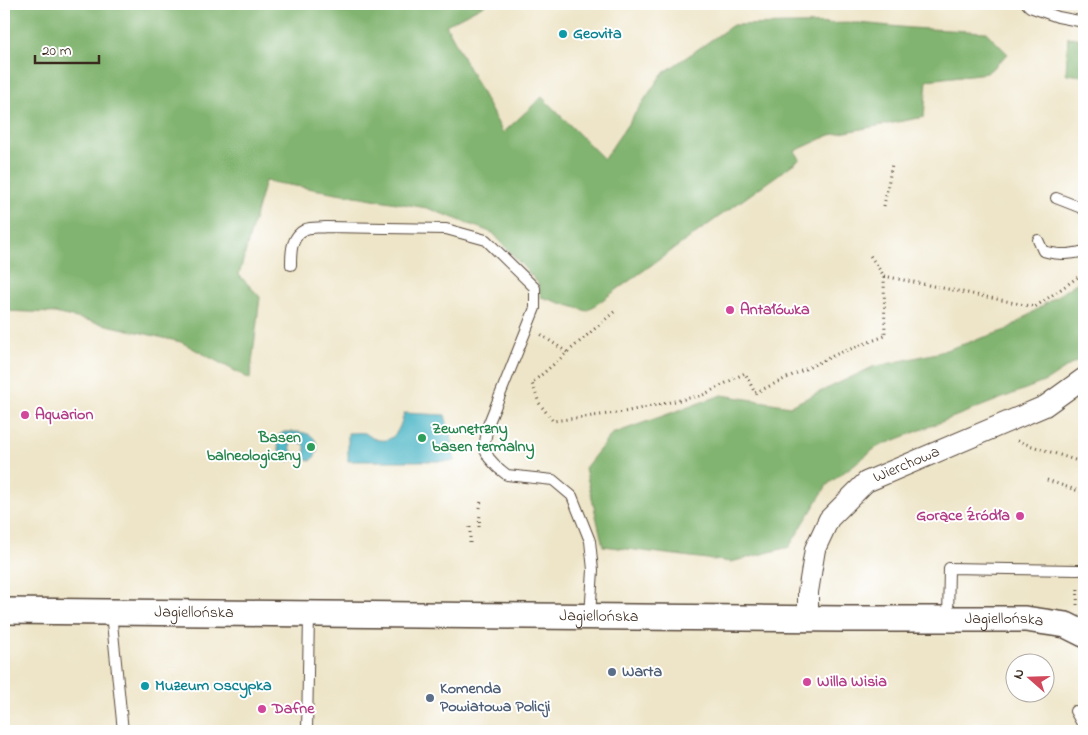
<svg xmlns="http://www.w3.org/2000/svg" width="1088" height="735" viewBox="0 0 1088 735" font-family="'Indie Flower',sans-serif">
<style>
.forest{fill:#81b46f;stroke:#5e6f46}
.water{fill:#47b4c4;stroke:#416f71}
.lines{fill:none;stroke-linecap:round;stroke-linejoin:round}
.service-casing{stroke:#564638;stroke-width:12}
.minor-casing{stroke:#564638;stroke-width:22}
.tertiary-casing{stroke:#564638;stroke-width:28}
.path{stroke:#564638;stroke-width:3;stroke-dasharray:1 4;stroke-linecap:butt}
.service{stroke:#fff;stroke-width:10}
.minor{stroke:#fff;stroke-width:20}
.tertiary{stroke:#fff;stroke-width:25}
.culture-dot{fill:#0f9aa8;stroke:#fff;stroke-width:2}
.hotel-dot{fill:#d1479c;stroke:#fff;stroke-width:2}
.leisure-dot{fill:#2e9e5b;stroke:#fff;stroke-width:2}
.service-dot{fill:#5c6f8a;stroke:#fff;stroke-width:2}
.labels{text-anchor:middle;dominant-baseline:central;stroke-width:4;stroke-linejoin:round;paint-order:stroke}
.culture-label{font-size:16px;font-weight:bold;fill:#0d838f;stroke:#fff;text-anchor:start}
.hotel-label{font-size:16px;font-weight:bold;fill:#b23c85;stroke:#fff;text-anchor:start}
.leisure-label{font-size:16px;font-weight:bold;fill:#27864d;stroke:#fff;text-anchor:start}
.street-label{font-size:16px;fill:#3b2a1e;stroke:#fff}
.service-label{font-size:16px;font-weight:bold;fill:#4e5e75;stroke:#fff;text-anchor:start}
</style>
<rect width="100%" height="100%" fill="#fff"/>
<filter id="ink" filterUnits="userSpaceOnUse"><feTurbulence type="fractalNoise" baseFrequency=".02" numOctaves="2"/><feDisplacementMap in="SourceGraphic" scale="10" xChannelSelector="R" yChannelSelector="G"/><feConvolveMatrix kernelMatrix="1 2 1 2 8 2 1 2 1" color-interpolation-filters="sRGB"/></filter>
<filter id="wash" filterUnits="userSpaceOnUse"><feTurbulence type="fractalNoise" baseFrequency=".0096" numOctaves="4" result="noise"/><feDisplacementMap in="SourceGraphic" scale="20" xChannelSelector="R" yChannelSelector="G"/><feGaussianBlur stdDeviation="1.12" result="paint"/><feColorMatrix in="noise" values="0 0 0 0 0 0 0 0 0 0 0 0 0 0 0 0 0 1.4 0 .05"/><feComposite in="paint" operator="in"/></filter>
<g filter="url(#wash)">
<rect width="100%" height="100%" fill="#eee5c8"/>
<g class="forest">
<path d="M4 4H486L446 25 503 133 542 97 604 159 662 74 733 25 859 23 911 28 986 32 1008 54 987 73 927 80 924 117 830 135 795 151 800 159 587 311 541 297 538 283 493 233 427 208 265 181 239 275 260 297 250 379 181 342 55 313 4 311Z"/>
<path d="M1068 37 1084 39V76L1066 74Z"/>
<path d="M1084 278V356L1046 381 877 447 827 485 789 547 731 562 603 546 585 468 612 434 722 395 790 406 873 367 937 353 1006 330Z"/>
</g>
<g class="water">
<path d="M404 413 445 415 454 448V461H348V433C353 433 360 432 365 433 369 435 371 438 375 439 395 445 400 428 404 413Z"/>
<path d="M284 432C297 432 315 430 317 446 318 452 315 456 311 461L305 460V446L302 443H291L290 447 294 456V460L289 461C280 455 275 446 279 435Z"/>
</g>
</g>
<g filter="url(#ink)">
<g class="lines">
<g class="service-casing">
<g id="service">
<path d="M1027 4 1030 7 1058 17 1084 22"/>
<path d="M1056 198 1084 209"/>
<path d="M1038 240 1043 251C1058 255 1069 255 1084 251"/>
<path d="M291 265C291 251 291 236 306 229 311 227 320 228 326 227L446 229 486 240 535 288V308L488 425 484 448 489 458 497 467 507 475 553 480 572 496 590 541 593 570 590 616"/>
<path d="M111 613 123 731"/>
<path d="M948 619 949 568 1079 570"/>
<path d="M1075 711 1084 727"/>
<path d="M307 731 309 615"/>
</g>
</g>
<g class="minor-casing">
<g id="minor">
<path id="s1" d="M808 618V592L815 549 829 519 866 482 1045 406 1084 378"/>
</g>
</g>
<g class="tertiary-casing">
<g id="tertiary">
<path id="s2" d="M4 611 843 619H1025L1066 625 1084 634"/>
</g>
</g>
<g class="path">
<path d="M884 206 892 164"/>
<path d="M884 276 1035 307 1084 273"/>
<path d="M614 312 532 383 539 403 553 421 624 412 703 395 745 373 755 393 837 354 885 336 884 276 869 254"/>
<path d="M541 335 567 352"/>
<path d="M1017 441 1084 463"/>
<path d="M1047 480 1084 493"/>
<path d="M480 508 481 499"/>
<path d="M479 527 480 513"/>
<path d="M470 543V526"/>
<path d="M1077 605 1078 586"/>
</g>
<use href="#service" class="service"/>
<use href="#minor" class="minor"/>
<use href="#tertiary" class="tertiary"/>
</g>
</g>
<g class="culture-dot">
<circle cx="563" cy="34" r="5"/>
<circle cx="145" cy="686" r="5"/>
</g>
<g class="hotel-dot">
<circle cx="730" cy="310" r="5"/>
<circle cx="25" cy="415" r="5"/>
<circle cx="1020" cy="516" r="5"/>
<circle cx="807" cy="682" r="5"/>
<circle cx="262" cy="709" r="5"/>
</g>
<g class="leisure-dot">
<circle cx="422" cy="438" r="5"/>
<circle cx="311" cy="447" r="5"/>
</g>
<g class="service-dot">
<circle cx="612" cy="672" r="5"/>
<circle cx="430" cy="698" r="5"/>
</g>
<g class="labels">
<g class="culture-label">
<text x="573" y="34">Geovita</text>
<text x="155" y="686">Muzeum Oscypka</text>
</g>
<g class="hotel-label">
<text x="740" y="310">Antałówka</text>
<text x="35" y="415">Aquarion</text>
<text x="1010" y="516" text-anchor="end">Gorące Źródła</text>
<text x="817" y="682">Willa Wisia</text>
<text x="272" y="709">Dafne</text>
</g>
<g class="leisure-label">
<text x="432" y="429">Zewnętrzny<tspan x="432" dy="18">basen termalny</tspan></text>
<text x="301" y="438" text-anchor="end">Basen<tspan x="301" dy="18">balneologiczny</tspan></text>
</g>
<g class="street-label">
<text stroke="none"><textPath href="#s1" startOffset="199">Wierchowa</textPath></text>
<text stroke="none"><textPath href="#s2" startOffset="190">Jagiellońska</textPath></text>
<text stroke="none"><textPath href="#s2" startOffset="595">Jagiellońska</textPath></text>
<text stroke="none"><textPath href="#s2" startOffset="1000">Jagiellońska</textPath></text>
</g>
<g class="service-label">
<text x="622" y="672">Warta</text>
<text x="440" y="689">Komenda<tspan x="440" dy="18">Powiatowa Policji</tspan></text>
</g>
</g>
<rect width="1088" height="735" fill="none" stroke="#fff" stroke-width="20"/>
<g transform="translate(1030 678) rotate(290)"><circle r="24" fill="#ffffff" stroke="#b1aaa5"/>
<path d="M0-4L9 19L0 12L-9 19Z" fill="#d1495b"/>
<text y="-8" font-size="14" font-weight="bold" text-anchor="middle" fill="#3b2a1e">N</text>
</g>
<path d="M35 55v8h64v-8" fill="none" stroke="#3b2a1e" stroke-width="2.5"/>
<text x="42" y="55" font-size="15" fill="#3b2a1e" stroke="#ffffff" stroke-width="4" paint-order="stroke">20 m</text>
</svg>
